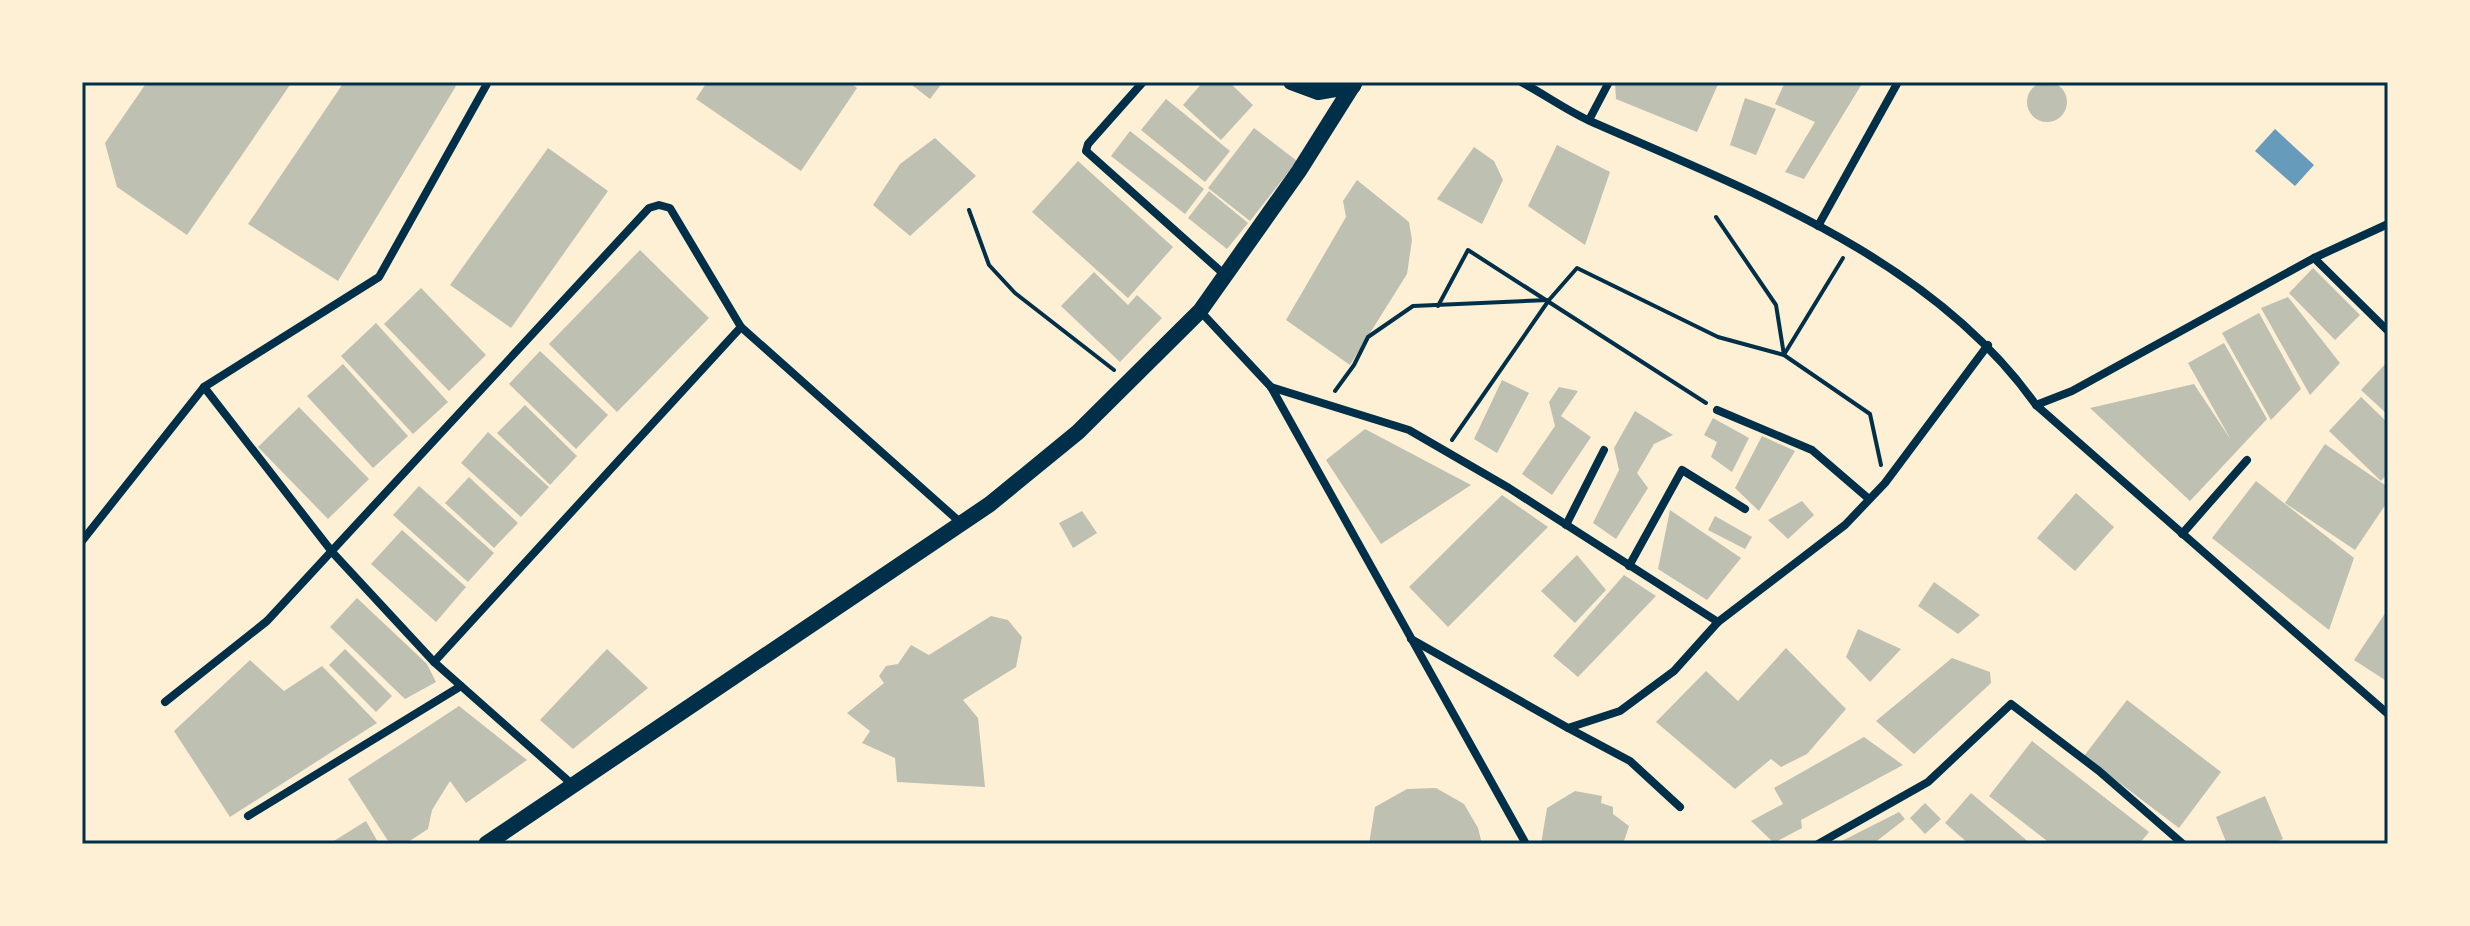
<svg xmlns="http://www.w3.org/2000/svg" width="2470" height="926" viewBox="0 0 2470 926" font-family="'PT Sans',sans-serif">
<style>
.water{fill:#669bbc}
.building{fill:#bec0b2}
.lines{fill:none;stroke-linecap:round;stroke-linejoin:round}
.path{stroke:#003049;stroke-width:4}
.minor{stroke:#003049;stroke-width:8}
.secondary{stroke:#003049;stroke-width:16}
.neatline{fill:none;stroke:#003049;stroke-width:3}
</style>
<rect width="100%" height="100%" fill="#fdf0d5"/>
<path class="water" d="M2275 129 2314 165 2295 186 2255 151Z"/>
<g class="building">
<path d="M147 82H292L187 235 117 187 105 143Z"/>
<path d="M344 82H450L456 86 338 281 248 224Z"/>
<path d="M707 82H849L857 88 801 171 696 99Z"/>
<path d="M908 82H943L930 99Z"/>
<path d="M1203 82H1229L1253 105 1221 140 1183 105Z"/>
<path d="M1615 82H1719L1697 132 1616 99Z"/>
<path d="M1785 82H1863L1804 179 1785 172 1815 122 1775 104Z"/>
<circle cx="2047" cy="102" r="20"/>
<path d="M1745 98 1776 109 1756 155 1730 145Z"/>
<path d="M1166 99 1230 151 1205 182 1141 130Z"/>
<path d="M1254 128 1297 161 1250 221 1208 188Z"/>
<path d="M1130 131 1204 189 1185 214 1111 156Z"/>
<path d="M935 138 976 176 910 236 873 205 900 164Z"/>
<path d="M1557 145 1610 172 1585 245 1528 206Z"/>
<path d="M1474 147 1494 161 1503 180 1482 224 1437 199Z"/>
<path d="M548 148 608 191 511 328 450 285Z"/>
<path d="M1078 161 1173 247 1128 298 1032 212Z"/>
<path d="M1357 180 1409 222 1412 240 1407 274 1350 365 1286 320 1346 217 1343 201Z"/>
<path d="M1209 191 1248 223 1227 249 1188 218Z"/>
<path d="M640 250 709 318 617 412 549 344Z"/>
<path d="M2313 268 2360 315 2335 340 2289 293Z"/>
<path d="M1094 272 1128 305 1137 295 1162 318 1120 362 1061 306Z"/>
<path d="M421 288 486 355 449 391 384 324Z"/>
<path d="M2288 297 2340 363 2310 395 2261 308Z"/>
<path d="M2259 313 2301 389 2271 420 2222 333Z"/>
<path d="M376 323 448 402 413 434 341 356Z"/>
<path d="M2224 343 2267 419 2190 501 2090 408 2194 384 2231 440 2188 363Z"/>
<path d="M540 351 608 415 576 449 509 384Z"/>
<path d="M2388 361V415L2361 390Z"/>
<path d="M343 364 408 436 373 468 307 396Z"/>
<path d="M1502 380 1529 393 1497 453 1474 439Z"/>
<path d="M1559 387 1578 391 1561 416 1591 437 1552 495 1522 474 1555 426 1549 402Z"/>
<path d="M2361 397 2388 423V473L2381 481 2329 431Z"/>
<path d="M525 405 577 456 550 485 497 433Z"/>
<path d="M299 407 369 479 328 519 258 447Z"/>
<path d="M1635 411 1673 435 1654 444 1637 473 1648 488 1616 539 1593 523 1619 470 1614 448Z"/>
<path d="M1713 418 1749 438 1732 472 1711 457 1717 442 1704 435Z"/>
<path d="M1365 429 1471 485 1381 544 1326 460Z"/>
<path d="M488 432 549 487 521 517 461 463Z"/>
<path d="M1762 436 1795 451 1759 511 1735 488Z"/>
<path d="M2325 444 2388 487V501L2355 550 2285 503Z"/>
<path d="M469 477 518 523 494 548 445 503Z"/>
<path d="M2256 481 2354 558 2329 630 2212 538Z"/>
<path d="M419 486 494 553 468 582 393 515Z"/>
<path d="M2076 493 2114 527 2075 571 2037 538Z"/>
<path d="M1502 495 1548 527 1448 627 1409 587Z"/>
<path d="M1802 501 1814 515 1788 539 1768 520Z"/>
<path d="M1670 510 1741 558 1707 600 1658 569Z"/>
<path d="M1082 511 1097 533 1073 548 1059 523Z"/>
<path d="M1715 516 1752 537 1745 549 1708 530Z"/>
<path d="M402 530 466 587 436 622 371 564Z"/>
<path d="M1577 555 1606 590 1575 623 1541 591Z"/>
<path d="M1624 575 1656 596 1578 677 1553 656Z"/>
<path d="M1934 582 1980 615 1958 634 1918 606Z"/>
<path d="M357 598 427 664 436 682 405 699 330 627Z"/>
<path d="M2388 609V682L2354 660Z"/>
<path d="M991 616 1008 620 1022 637 1016 667 963 700 978 718 985 787 897 782 895 758 862 743 870 731 847 713 884 683 879 676 886 666 898 664 911 645 929 655Z"/>
<path d="M1858 629 1901 649 1870 682 1846 657Z"/>
<path d="M1786 648 1846 709 1807 754 1781 767 1771 759 1735 789 1656 722 1706 671 1738 701Z"/>
<path d="M345 649 392 696 376 712 329 665Z"/>
<path d="M607 649 648 688 573 749 540 720Z"/>
<path d="M1952 658 1990 672 1991 683 1914 754 1876 721Z"/>
<path d="M250 660 284 691 322 666 377 723 230 817 174 731Z"/>
<path d="M2127 700 2221 772 2179 828 2084 756Z"/>
<path d="M459 706 527 760 466 803 450 781 432 810 428 829 405 844H390L348 779Z"/>
<path d="M1864 737 1903 765 1801 820 1802 828 1774 843 1751 821 1783 804 1774 788Z"/>
<path d="M2032 741 2149 832 2139 844H2051L1989 796Z"/>
<path d="M1436 788 1464 804 1478 828 1482 844H1369L1375 807 1407 789Z"/>
<path d="M1575 791 1602 796 1601 803 1613 807V814L1629 826 1623 844H1541L1547 808Z"/>
<path d="M1971 793 2031 844H1969L1945 823Z"/>
<path d="M2265 796 2283 839 2272 844H2227L2216 817Z"/>
<path d="M1925 803 1941 819 1925 834 1910 818Z"/>
<path d="M1899 812 1905 819 1873 844H1836Z"/>
<path d="M366 821 379 844H329Z"/>
</g>
<g class="lines">
<g class="path">
<path d="M969 210 989 265 1015 293 1114 370"/>
<path d="M1716 217 1776 305 1784 355"/>
<path d="M1438 306 1468 250 1706 403"/>
<path d="M1785 353 1843 258"/>
<path d="M1335 391 1354 365 1368 337 1413 306 1549 300 1577 268 1718 337 1784 355 1870 414 1881 465"/>
<path d="M1452 440 1549 300"/>
</g>
<g class="minor">
<path d="M1143 82 1088 144 1086 151 1226 276"/>
<path d="M1521 82C1544 94 1566 110 1590 121 1749 191 1932 258 2036 405L2388 714"/>
<path d="M1589 120 1609 82"/>
<path d="M1818 226 1898 82"/>
<path d="M2314 258 2388 331"/>
<path d="M1200 311 1271 387 1526 844"/>
<path d="M204 387 333 553 434 662 573 785"/>
<path d="M1271 387 1409 430 1509 488 1718 622"/>
<path d="M2036 405 2072 391 2314 258 2388 224"/>
<path d="M1717 410 1812 450 1869 499"/>
<path d="M1566 525 1604 450"/>
<path d="M2182 534 2247 460"/>
<path d="M82 541 204 387 379 277 488 82"/>
<path d="M1629 566 1682 470 1745 509"/>
<path d="M1411 639 1568 728 1620 711 1674 671 1718 622 1845 525 1885 483 1988 345"/>
<path d="M434 662 741 327"/>
<path d="M165 702 267 621 649 208 659 205 670 208 741 327 961 523"/>
<path d="M1568 728 1630 761 1680 807"/>
<path d="M248 816 461 686"/>
<path d="M1818 844 1928 782 2011 704 2099 771 2183 844"/>
</g>
<g class="secondary">
<path d="M1291 82 1318 92 1353 86"/>
<path d="M486 844 990 504 1078 432 1200 311 1299 171 1355 82"/>
</g>
</g>
<rect width="2470" height="926" fill="none" stroke="#fdf0d5" stroke-width="168"/>
<rect x="84" y="84" width="2302" height="758" class="neatline"/>
</svg>
